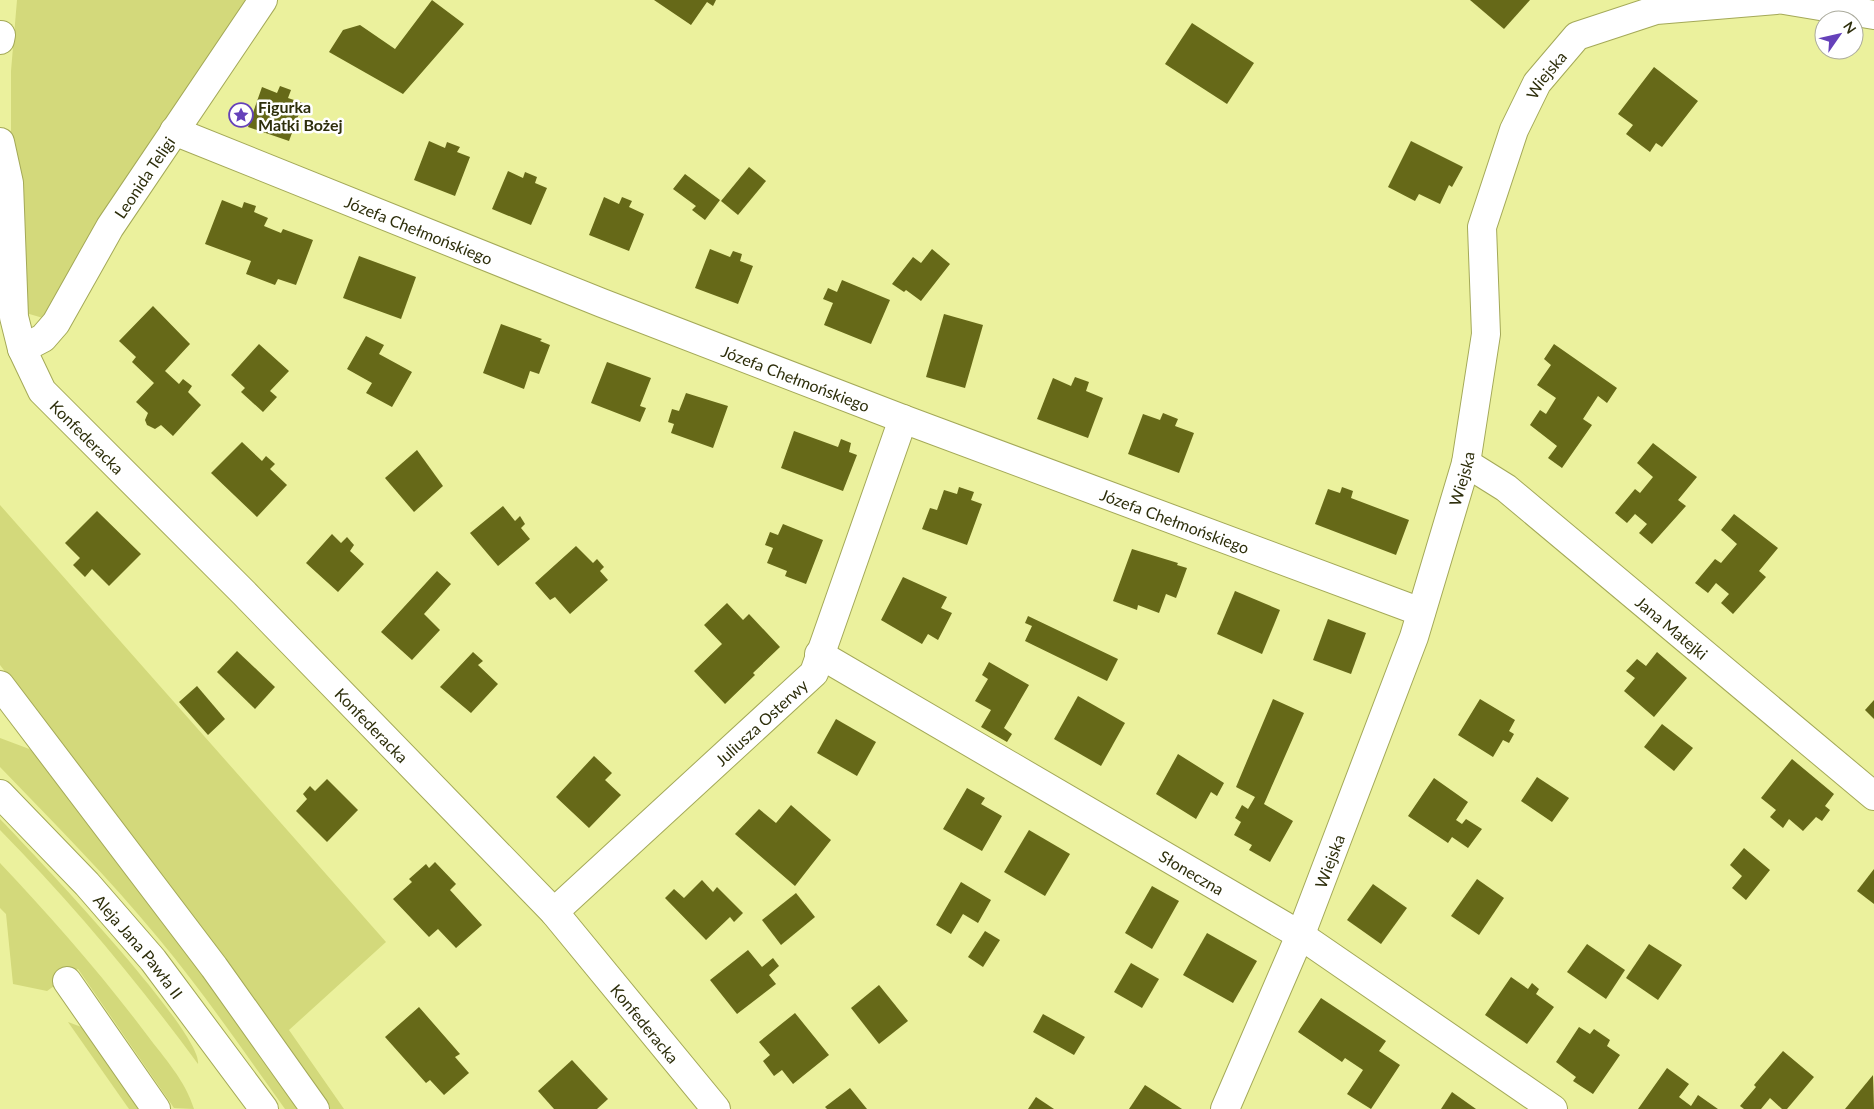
<svg xmlns="http://www.w3.org/2000/svg" width="1874" height="1109" viewBox="0 0 1874 1109" font-family="Lato,sans-serif">
<style>
.green{fill:#d3d97b}
.building{fill:#666918}
.lines{fill:none;stroke-linecap:round;stroke-linejoin:round}
.minor-casing{stroke:#a4a958;stroke-width:30}
.minor{stroke:#fff;stroke-width:28}
.labels{text-anchor:middle;dominant-baseline:central;stroke-width:5;stroke-linejoin:round;paint-order:stroke}
.street-label{font-size:16px;fill:#2d2e0b;stroke:#fff}
.poi-label{font-size:16px;font-weight:bold;fill:#2d2e0b;stroke:#fff;text-anchor:start}
</style>
<rect width="100%" height="100%" fill="#ebf19d"/>
<g class="green">
<path d="M17 0H250C223 40 193 78 166 118 122 183 82 250 43 318L26 313 22 179 11 132V71Z"/>
<path d="M0 505 386 942 289 1030 344 1109H329L130 835 0 665Z"/>
<path d="M0 738 32 750 207 977 301 1109H285C244 1052 204 993 159 939 109 878 54 823 0 767Z"/>
<path d="M0 819C30 850 203 1032 198 1064 137 981 72 903 0 830Z"/>
<path d="M0 863C52 918 102 975 147 1035 165 1059 185 1080 194 1109L174 1108 78 969 47 991 13 984 6 914 0 908Z"/>
<path d="M68 1022 84 1028 141 1109H129Z"/>
</g>
<g class="building">
<path d="M432 0 464 24 403 94 329 52 343 30 360 25 395 49Z"/>
<path d="M654 0H716L713 6 707 2 691 25Z"/>
<path d="M1470 0H1530L1504 29Z"/>
<path d="M1192 23 1254 63 1227 104 1165 64Z"/>
<path d="M1654 67 1698 101 1662 147 1656 143 1650 152 1626 134 1633 125 1618 114Z"/>
<path d="M280 86 291 90 288 98 303 103 289 141 248 127 262 87 277 93Z"/>
<path d="M429 141 445 148 447 142 460 147 457 152 470 157 455 196 414 180Z"/>
<path d="M1411 141 1463 167 1452 187 1449 185 1440 204 1419 194 1415 201 1388 187Z"/>
<path d="M749 167 766 181 738 215 721 201Z"/>
<path d="M508 171 523 178 525 172 537 177 535 183 547 188 531 225 492 209Z"/>
<path d="M685 174 720 200 705 220 692 210 696 206 673 189Z"/>
<path d="M604 197 619 204 622 197 632 201 629 207 644 214 629 251 589 235Z"/>
<path d="M222 200 242 208 244 202 256 206 254 212 268 218 264 226 281 233 283 229 313 240 296 285 278 279 275 285 246 274 251 261 205 244Z"/>
<path d="M710 249 730 257 733 251 742 254 740 261 753 266 738 304 695 288Z"/>
<path d="M932 249 950 264 921 301 906 290 904 292 892 284 913 257 921 263Z"/>
<path d="M359 256 416 277 401 319 343 298Z"/>
<path d="M842 280 890 300 871 344 824 325 833 303 823 299 828 288 837 292Z"/>
<path d="M153 306 190 344 165 371 179 384 183 379 192 386 188 392 201 405 173 436 161 425 155 429 147 425 145 420 148 413 136 402 154 383 132 362 136 357 119 341Z"/>
<path d="M944 314 983 325 965 388 926 377Z"/>
<path d="M501 324 542 339 540 341 550 345 539 374 530 371 524 389 483 373Z"/>
<path d="M366 336 384 345 379 354 412 372 392 407 366 393 372 383 347 369Z"/>
<path d="M259 344 289 371 270 391 277 397 263 412 241 392 245 388 231 375Z"/>
<path d="M1554 344 1617 388 1607 403 1598 396 1583 419 1592 425 1562 468 1548 458 1557 446 1530 425 1540 410 1546 414 1556 398 1537 385 1551 365 1544 359Z"/>
<path d="M607 362 651 378 640 406 646 408 640 422 591 403Z"/>
<path d="M1075 377 1089 382 1086 391 1103 398 1088 438 1037 419 1053 378 1071 386Z"/>
<path d="M686 393 728 406 713 448 671 433 674 424 668 422 672 409 679 411Z"/>
<path d="M1163 413 1178 419 1175 426 1194 433 1179 473 1128 454 1143 414 1160 420Z"/>
<path d="M794 431 838 447 841 439 851 443 849 452 857 455 843 491 781 468Z"/>
<path d="M242 442 262 461 266 456 275 464 270 469 287 485 257 517 211 473Z"/>
<path d="M1653 443 1697 477 1678 500 1686 506 1652 544 1639 533 1647 524 1635 514 1627 523 1615 513 1635 489 1640 493 1653 477 1637 463Z"/>
<path d="M417 450 443 486 414 512 385 478Z"/>
<path d="M959 487 974 492 971 500 982 504 967 545 922 529 930 508 937 510 944 490 957 494Z"/>
<path d="M1342 487 1353 491 1351 498 1409 520 1396 555 1315 524 1328 489 1340 493Z"/>
<path d="M503 506 515 521 520 516 525 524 521 528 530 539 498 566 470 533Z"/>
<path d="M97 511 141 554 109 586 92 569 85 577 73 565 80 558 65 543Z"/>
<path d="M1734 514 1778 548 1759 571 1766 577 1733 614 1721 603 1729 594 1716 583 1708 593 1695 583 1715 559 1721 563 1737 544 1721 530Z"/>
<path d="M783 524 823 540 806 584 785 576 787 571 767 563 773 548 765 545 770 532 778 535Z"/>
<path d="M332 534 341 543 347 537 354 545 350 551 364 564 338 592 306 563Z"/>
<path d="M576 546 593 563 597 559 604 567 600 571 608 580 570 614 555 597 550 600 535 583Z"/>
<path d="M1132 549 1178 563 1177 565 1187 568 1176 598 1166 594 1159 613 1138 605 1137 610 1113 601Z"/>
<path d="M437 571 451 584 424 614 440 630 412 660 381 632Z"/>
<path d="M903 577 947 597 941 608 952 613 938 640 928 634 922 644 881 620Z"/>
<path d="M1235 591 1280 610 1262 654 1217 634Z"/>
<path d="M727 603 743 620 749 614 780 647 753 673 755 675 725 704 694 671 722 644 704 625Z"/>
<path d="M1028 616 1118 659 1107 681 1025 641 1032 626 1025 623Z"/>
<path d="M1328 619 1366 633 1351 674 1313 660Z"/>
<path d="M237 651 275 687 255 709 217 672Z"/>
<path d="M473 652 483 661 478 665 498 684 471 713 440 687Z"/>
<path d="M1657 652 1687 678 1654 717 1624 691 1635 678 1626 671 1637 659 1646 666Z"/>
<path d="M989 662 1029 685 1004 728 1012 734 1007 742 981 727 991 710 975 701 988 679 982 675Z"/>
<path d="M197 686 225 719 208 735 179 702Z"/>
<path d="M1078 696 1125 723 1101 766 1054 739Z"/>
<path d="M1273 699 1304 713 1264 804 1293 821 1270 862 1249 850 1252 845 1234 835 1241 822 1235 818 1242 805 1248 809 1255 797 1236 787Z"/>
<path d="M1480 699 1515 720 1509 731 1514 734 1509 743 1503 740 1493 757 1458 735Z"/>
<path d="M1874 700V719L1865 710Z"/>
<path d="M836 719 876 742 857 776 817 753Z"/>
<path d="M1662 724 1693 748 1674 771 1644 747Z"/>
<path d="M1178 754 1224 783 1217 796 1211 792 1196 819 1156 794Z"/>
<path d="M594 756 612 773 605 780 621 795 589 828 556 797Z"/>
<path d="M1792 759 1834 794 1825 806 1830 810 1822 821 1816 817 1803 831 1789 819 1783 828 1770 817 1776 810 1761 798Z"/>
<path d="M1537 777 1569 798 1552 822 1521 801Z"/>
<path d="M1434 778 1468 802 1456 820 1462 824 1466 819 1482 829 1468 848 1452 837 1448 843 1408 816Z"/>
<path d="M327 779 358 810 327 842 296 811 307 799 303 794 310 786 315 791Z"/>
<path d="M967 788 985 798 981 804 1002 816 982 851 943 829Z"/>
<path d="M791 805 831 840 795 886 735 834 759 809 776 823Z"/>
<path d="M1029 830 1070 854 1045 896 1004 872Z"/>
<path d="M1744 848 1770 870 1746 900 1732 888 1742 876 1730 865Z"/>
<path d="M435 862 456 884 450 890 482 925 456 948 438 929 429 937 393 899 412 882 409 879 426 864 429 868Z"/>
<path d="M1874 869V904L1857 891Z"/>
<path d="M1477 879 1504 898 1479 935 1451 916Z"/>
<path d="M702 880 713 892 717 887 743 913 734 922 730 917 706 940 665 898 674 889 684 898Z"/>
<path d="M961 882 991 900 978 923 963 914 951 934 936 925Z"/>
<path d="M1373 884 1407 908 1381 944 1347 920Z"/>
<path d="M1152 886 1179 901 1152 949 1125 933Z"/>
<path d="M796 893 815 917 781 945 762 920Z"/>
<path d="M985 931 1000 940 983 967 968 957Z"/>
<path d="M1207 933 1257 961 1233 1003 1183 975Z"/>
<path d="M1587 944 1625 970 1606 999 1567 972Z"/>
<path d="M1649 944 1682 965 1658 1000 1626 978Z"/>
<path d="M748 950 762 967 773 958 779 966 769 975 776 984 737 1014 710 980Z"/>
<path d="M1131 963 1159 979 1142 1008 1114 992Z"/>
<path d="M1511 977 1528 989 1532 983 1539 989 1536 994 1554 1007 1527 1044 1485 1015Z"/>
<path d="M879 985 908 1021 879 1044 851 1008Z"/>
<path d="M1321 998 1386 1041 1379 1051 1400 1065 1371 1109 1347 1094 1363 1070 1345 1058 1342 1062 1298 1032Z"/>
<path d="M419 1007 460 1054 455 1057 469 1073 444 1095 430 1080 426 1083 385 1037Z"/>
<path d="M795 1013 829 1055 793 1084 782 1070 774 1076 763 1061 770 1055 759 1042Z"/>
<path d="M1043 1014 1085 1037 1074 1055 1033 1032Z"/>
<path d="M1579 1027 1590 1034 1594 1029 1610 1040 1607 1046 1620 1055 1593 1094 1573 1081 1576 1077 1556 1062Z"/>
<path d="M1783 1051 1814 1077 1787 1109H1782L1770 1098 1761 1109H1744L1740 1106 1756 1087 1754 1085Z"/>
<path d="M572 1060 608 1099 597 1109H554L538 1091Z"/>
<path d="M1667 1068 1689 1084 1679 1097 1691 1106 1698 1095 1718 1109H1638Z"/>
<path d="M1873 1075 1874 1109H1845Z"/>
<path d="M1145 1085 1182 1109H1129Z"/>
<path d="M850 1088 867 1109H827L825 1107Z"/>
<path d="M1452 1092 1476 1109H1441Z"/>
<path d="M1036 1097 1054 1109H1028Z"/>
</g>
<g class="lines">
<g class="minor-casing">
<g id="minor">
<path d="M1784 0 1874 15"/>
<path d="M0 40 1 35"/>
<path id="s1" d="M174 131 602 303 903 419 1421 612"/>
<path id="s2" d="M0 142 9 183 14 317 22 349 42 391 244 593 554 912 716 1109"/>
<path id="s3" d="M22 349 43 338 56 323 110 227 263 0"/>
<path id="s4" d="M1466 463 1506 488 1874 796"/>
<path id="s5" d="M819 654 1300 935 1553 1109"/>
<path d="M0 685 214 967 315 1109"/>
<path id="s6" d="M0 794 87 884 153 960 264 1109"/>
<path id="s7" d="M554 912 814 673 903 419"/>
<path d="M67 981 156 1109"/>
<path id="s8" d="M1225 1109 1304 926 1414 637 1466 463 1486 334 1482 227 1514 130 1537 83 1577 36 1656 10 1776 0"/>
</g>
</g>
<use href="#minor" class="minor"/>
</g>
<defs>
<g id="sight-ring" transform="scale(1.25)"><circle r="9.5" fill="#fff" stroke="#6541ba" stroke-width="1.5"/><path d="M0-6L1.8-2.2L6-1.7L2.9 1.2L3.7 5.4L0 3.3L-3.7 5.4L-2.9 1.2L-6-1.7L-1.8-2.2Z" fill="#6541ba"/></g>
</defs>
<g fill-rule="evenodd">
<use href="#sight-ring" x="241" y="115"/>
</g>
<g class="labels">
<g class="street-label">
<text stroke="none"><textPath href="#s8" startOffset="1094">Wiejska</textPath></text>
<text stroke="none"><textPath href="#s3" startOffset="214">Leonida Teligi</textPath></text>
<text stroke="none"><textPath href="#s1" startOffset="264">Józefa Chełmońskiego</textPath></text>
<text stroke="none"><textPath href="#s1" startOffset="669">Józefa Chełmońskiego</textPath></text>
<text stroke="none"><textPath href="#s2" startOffset="320">Konfederacka</textPath></text>
<text stroke="none"><textPath href="#s8" startOffset="674">Wiejska</textPath></text>
<text stroke="none"><textPath href="#s1" startOffset="1074">Józefa Chełmońskiego</textPath></text>
<text stroke="none"><textPath href="#s4" startOffset="264">Jana Matejki</textPath></text>
<text stroke="none"><textPath href="#s7" startOffset="281">Juliusza Osterwy</textPath></text>
<text stroke="none"><textPath href="#s2" startOffset="725">Konfederacka</textPath></text>
<text stroke="none"><textPath href="#s8" startOffset="269">Wiejska</textPath></text>
<text stroke="none"><textPath href="#s5" startOffset="432">Słoneczna</textPath></text>
<text stroke="none"><textPath href="#s6" startOffset="206">Aleja Jana Pawła II</textPath></text>
<text stroke="none"><textPath href="#s2" startOffset="1130">Konfederacka</textPath></text>
</g>
<g class="poi-label">
<text x="258" y="106">Figurka<tspan x="258" dy="18">Matki Bożej</tspan></text>
</g>
</g>
<g transform="translate(1839 35) rotate(56)"><circle r="24" fill="#ffffff" stroke="#abab9d"/>
<path d="M0-4L9 19L0 12L-9 19Z" fill="#6541ba"/>
<text y="-8" font-size="14" font-weight="bold" text-anchor="middle" fill="#2d2e0b">N</text>
</g>
</svg>
